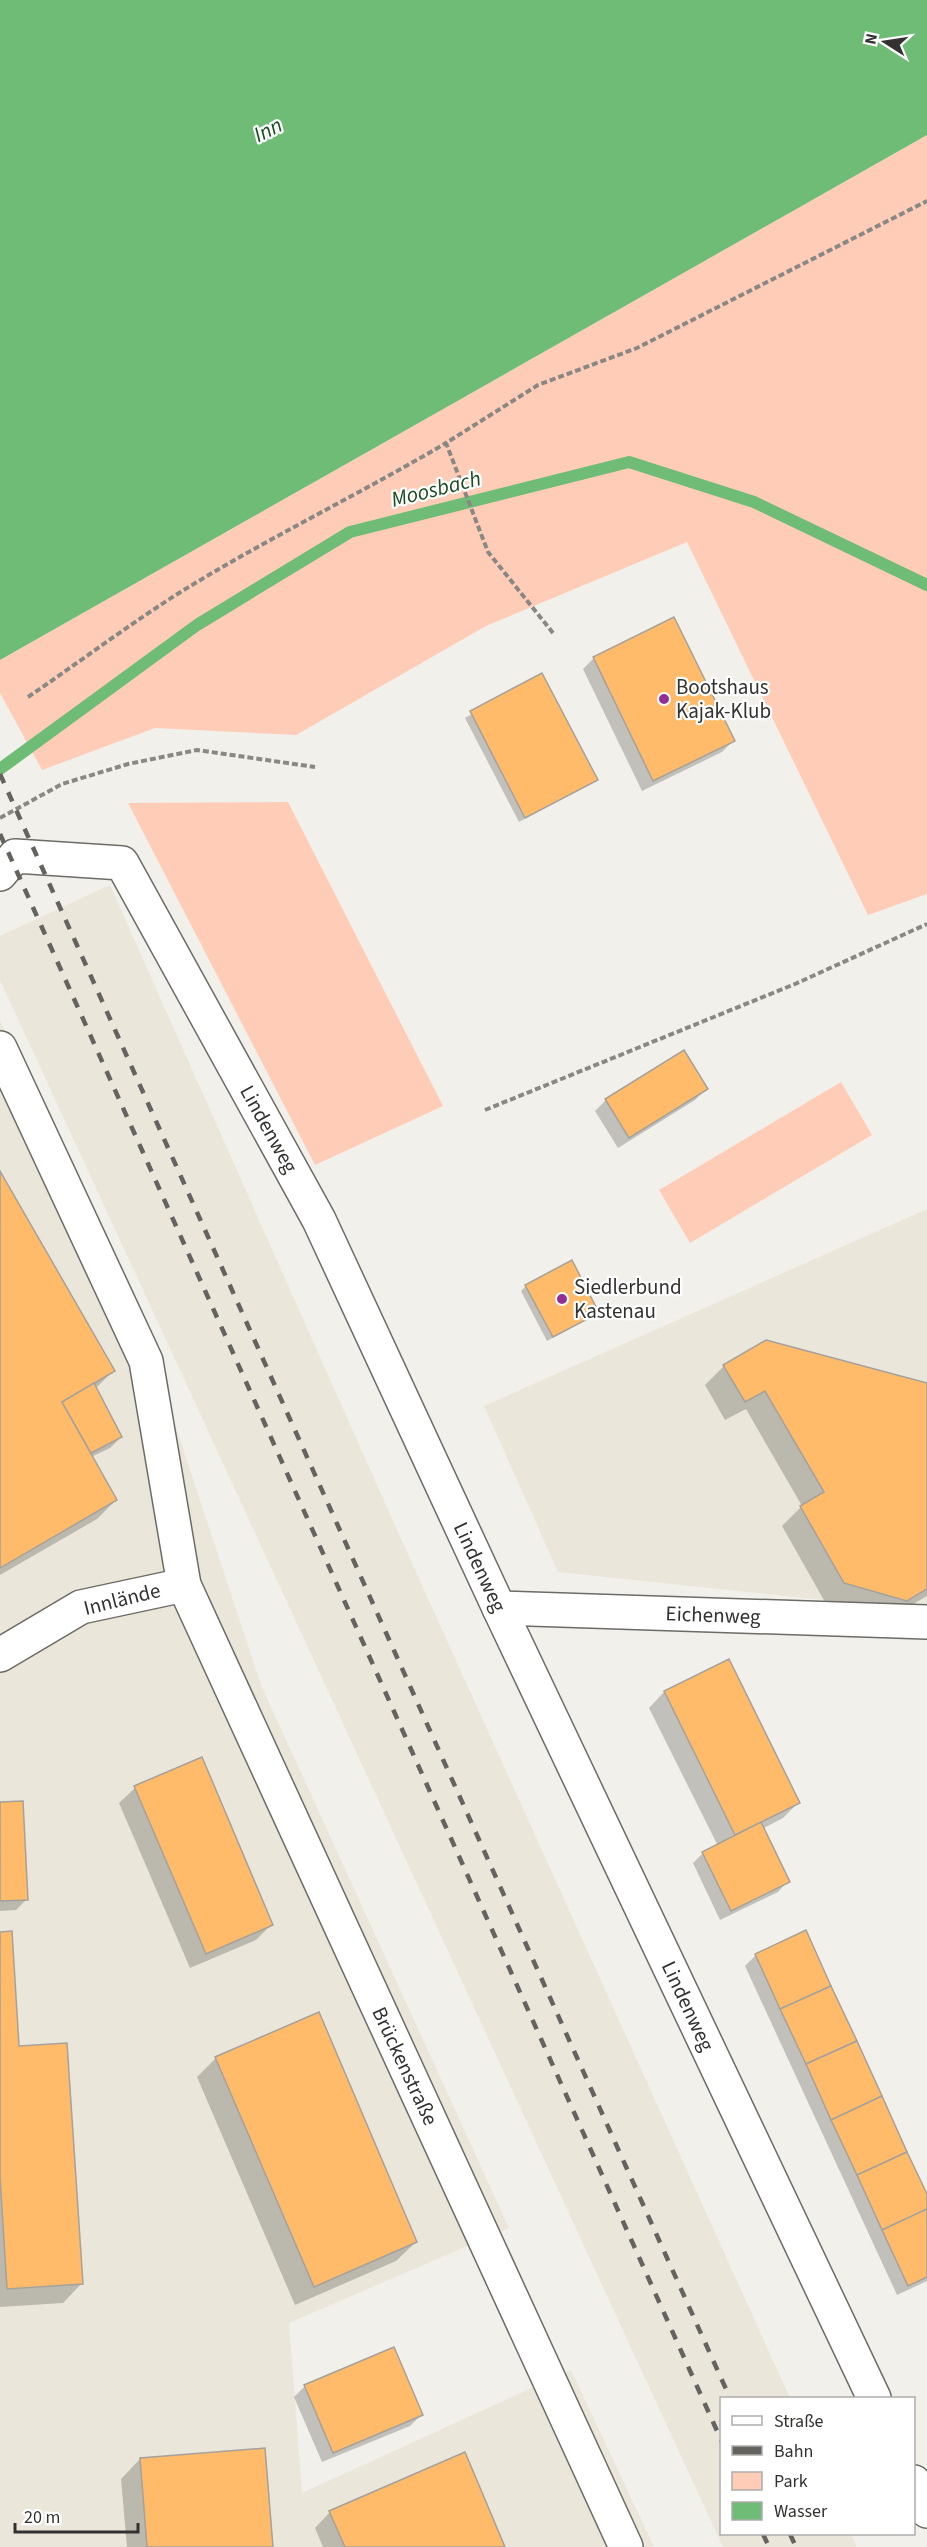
<svg xmlns="http://www.w3.org/2000/svg" width="927" height="2547" viewBox="0 0 927 2547" font-family="'Source Sans 3',sans-serif">
<style>
.built{fill:#eae6d9}
.green{fill:#ffccb7}
.water{fill:#6fbc76}
.shadow{fill:#0003}
.lines{fill:none;stroke-linecap:round;stroke-linejoin:round}
.stream{stroke:#6fbc76;stroke-width:12}
.building{fill:#ffbb69;stroke:#a5a19c;stroke-width:1.5}
.street-casing{stroke:#6c6b66;stroke-width:36}
.path{stroke:#898884;stroke-width:4;stroke-dasharray:6 3;stroke-linecap:butt}
.street{stroke:#fff;stroke-width:33}
.rail{stroke:#646360;stroke-width:4.5;stroke-dasharray:10 10;stroke-linecap:butt}
.poi-dot{fill:#932e93;stroke:#fff;stroke-width:2}
.labels{text-anchor:middle;dominant-baseline:central;stroke-width:4.5;stroke-linejoin:round;paint-order:stroke}
.poi-label{font-size:21px;fill:#333230;stroke:#fff;text-anchor:start}
.street-label{font-size:21px;fill:#333230;stroke:#fff}
.water-label{font-size:22px;font-style:italic;fill:#174d1f;stroke:#fff}
</style>
<rect width="100%" height="100%" fill="#f2f0ea"/>
<g class="built">
<path d="M110 885 401 1539 790 2398H722V2534H851L857 2547H723L0 980V936Z"/>
<path d="M0 1020 159 1376 261 1685 509 2228 289 2323 302 2493 571 2370 654 2547H0Z"/>
<path d="M927 1209V1611L558 1572 484 1406Z"/>
</g>
<g class="green">
<path d="M927 135V894L868 915 687 542 486 626 296 735 155 728 42 770 0 693V660Z"/>
<path d="M288 802 443 1106 315 1165 128 803Z"/>
<path d="M841 1082 872 1135 690 1243 659 1190Z"/>
</g>
<path class="water" d="M0 0H927V135L0 660Z"/>
<g class="shadow">
<path d="M594 658 733 741 722 752 642 791 583 669Z"/>
<path d="M541 675 596 780 519 822 465 718Z"/>
<path d="M683 1052 706 1089 695 1100 618 1148 595 1111 606 1100Z"/>
<path d="M0 1174 113 1371 95 1389 121 1437 110 1448 91 1457 116 1500 97 1519 0 1575Z"/>
<path d="M526 1286 598 1313 547 1341 521 1291Z"/>
<path d="M724 1366 927 1385V1596L887 1619 825 1602 782 1526 802 1506 746 1409 725 1420 705 1385Z"/>
<path d="M728 1661 798 1803 783 1818 762 1829 788 1881 778 1892 720 1920 693 1863 703 1853 718 1846 649 1708 664 1692Z"/>
<path d="M201 1759 272 1924 256 1940 190 1968 119 1803 135 1788Z"/>
<path d="M0 1804 27 1899 16 1910 0 1911Z"/>
<path d="M0 1933 18 2048 82 2283 63 2303 0 2307Z"/>
<path d="M756 1955 927 2198V2281L897 2295 745 1966Z"/>
<path d="M216 2058 416 2242 396 2261 295 2305 197 2077Z"/>
<path d="M305 2386 421 2415 410 2426 322 2462 294 2397Z"/>
<path d="M140 2459 272 2547H127L121 2479Z"/>
<path d="M330 2512 503 2547H323L315 2528Z"/>
</g>
<g class="lines">
<path class="stream" d="M0 769 197 625 350 532 629 462 754 502 927 585"/>
</g>
<g class="building">
<path d="M674 617 735 741 653 781 593 657Z"/>
<path d="M542 673 598 780 525 818 470 711Z"/>
<path d="M684 1050 708 1089 629 1138 605 1099Z"/>
<path d="M0 1171 115 1371 62 1402 117 1500 0 1568Z"/>
<path d="M572 1260 599 1313 553 1337 525 1285Z"/>
<path d="M766 1340 927 1383V1589L907 1601 844 1583 800 1506 824 1492 765 1391 745 1402 723 1365Z"/>
<path d="M94 1383 122 1437 91 1453 62 1402Z"/>
<path d="M729 1659 800 1803 735 1835 664 1691Z"/>
<path d="M202 1757 273 1925 206 1954 134 1786Z"/>
<path d="M23 1801 28 1900 0 1901V1802Z"/>
<path d="M761 1822 790 1882 731 1911 702 1852Z"/>
<path d="M806 1930 831 1986 780 2009 755 1954Z"/>
<path d="M12 1931 19 2046 67 2043 83 2284 7 2289 0 2177V1932Z"/>
<path d="M831 1986 857 2041 806 2064 780 2009Z"/>
<path d="M319 2012 417 2242 314 2287 215 2057Z"/>
<path d="M857 2041 882 2096 831 2120 806 2064Z"/>
<path d="M882 2096 907 2152 857 2175 831 2120Z"/>
<path d="M907 2152 927 2194V2209L882 2230 857 2175Z"/>
<path d="M927 2209V2277L908 2286 882 2230Z"/>
<path d="M394 2347 423 2415 333 2453 304 2385Z"/>
<path d="M265 2448 273 2547H147L140 2458Z"/>
<path d="M465 2452 505 2547H345L329 2511Z"/>
</g>
<g class="lines">
<g class="street-casing">
<g id="street">
<path d="M0 874 15 856 122 863 319 1220 499 1608 874 2398"/>
<path d="M0 1048 146 1361 184 1585 626 2547"/>
<path d="M499 1608 927 1622"/>
<path d="M0 1655 81 1607 184 1585"/>
<path d="M914 2482 927 2511"/>
</g>
</g>
<g class="path">
<path d="M553 633 488 552 446 443 538 385 637 348 927 201"/>
<path d="M28 697C78 663 127 626 179 593 266 539 358 495 446 443"/>
<path d="M0 818 62 784 128 764 197 750 315 767"/>
<path d="M485 1110 795 984 927 924"/>
</g>
<use href="#street" class="street"/>
<g class="rail">
<path d="M0 774 730 2398"/>
<path d="M0 834 722 2442"/>
<path d="M763 2534 769 2547"/>
<path d="M790 2534 796 2547"/>
</g>
</g>
<g class="poi-dot">
<circle cx="664" cy="699" r="6"/>
<circle cx="562" cy="1299" r="6"/>
</g>
<g class="labels">
<g class="poi-label">
<text x="676" y="687">Bootshaus<tspan x="676" dy="24">Kajak-Klub</tspan></text>
<text x="574" y="1287">Siedlerbund<tspan x="574" dy="24">Kastenau</tspan></text>
</g>
<g class="street-label">
<text transform="translate(269 1129) rotate(61)">Lindenweg</text>
<text transform="translate(480 1567) rotate(65)">Lindenweg</text>
<text transform="translate(122 1599) rotate(-14)">Innlände</text>
<text transform="translate(713 1615) rotate(2)">Eichenweg</text>
<text transform="translate(688 2006) rotate(65)">Lindenweg</text>
<text transform="translate(405 2066) rotate(65)">Brückenstraße</text>
</g>
<g class="water-label">
<text transform="translate(268 130) rotate(-26)">Inn</text>
<text transform="translate(436 489) rotate(-14)">Moosbach</text>
</g>
</g>
<rect x="720" y="2397" width="195" height="138" fill="#ffffff" stroke="#adadac" stroke-width="1.5"/>
<rect x="732" y="2416" width="30" height="9" fill="#ffffff" stroke="#adadac" stroke-width="1.5"/>
<text x="774" y="2427" font-size="18" fill="#333230">Straße</text>
<rect x="732" y="2446" width="30" height="9" fill="#646360" stroke="#adadac" stroke-width="1.5"/>
<text x="774" y="2457" font-size="18" fill="#333230">Bahn</text>
<rect x="732" y="2472" width="30" height="18" fill="#ffccb7" stroke="#adadac" stroke-width="1.5"/>
<text x="774" y="2487" font-size="18" fill="#333230">Park</text>
<rect x="732" y="2502" width="30" height="18" fill="#6fbc76" stroke="#adadac" stroke-width="1.5"/>
<text x="774" y="2517" font-size="18" fill="#333230">Wasser</text>
<g transform="translate(885 42) rotate(282)" stroke="#ffffff" stroke-width="4.5" paint-order="stroke">
<path d="M0-4.5L10 22L0 15L-10 22Z" fill="#333230"/>
<text y="-9" font-size="16" font-weight="bold" text-anchor="middle" fill="#333230">N</text>
</g>
<path d="M15 2523v9h123v-9" fill="none" stroke="#333230" stroke-width="3"/>
<text x="24" y="2523" font-size="18" fill="#333230" stroke="#ffffff" stroke-width="4.5" paint-order="stroke">20 m</text>
</svg>
